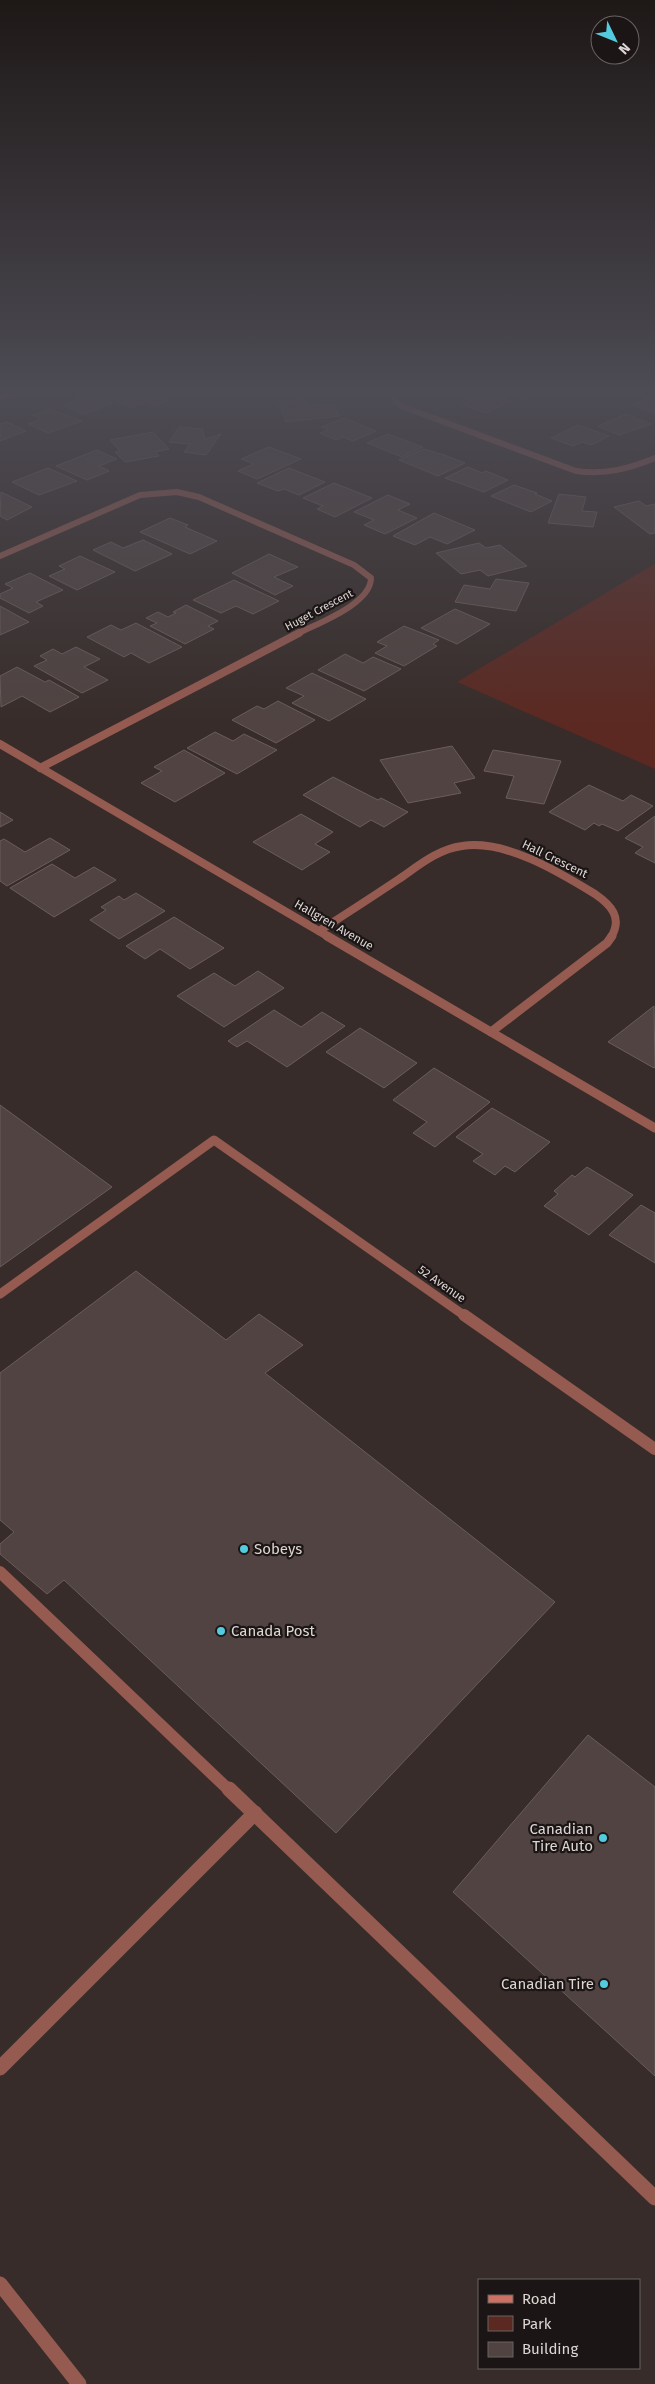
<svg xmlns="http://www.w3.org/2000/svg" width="655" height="2384" viewBox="0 0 655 2384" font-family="'Fira Sans',sans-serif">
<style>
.green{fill:#5b2921}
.building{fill:#504341;stroke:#6a5d5a}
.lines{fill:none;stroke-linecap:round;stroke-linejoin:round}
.lane-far2{stroke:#955a50;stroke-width:9}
.lane-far1{stroke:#955a50;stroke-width:12}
.lane{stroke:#955a50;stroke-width:15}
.street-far2{stroke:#955a50;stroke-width:6}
.street-far1{stroke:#955a50;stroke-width:8}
.street{stroke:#955a50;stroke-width:9}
.secondary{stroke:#cd7061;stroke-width:6}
.poi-dot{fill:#54cade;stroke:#1b1615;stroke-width:2}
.labels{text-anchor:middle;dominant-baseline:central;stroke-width:4.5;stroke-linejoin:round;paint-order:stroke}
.far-street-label{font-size:11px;fill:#ddd6d4;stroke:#1b1615}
.street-label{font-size:12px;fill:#ddd6d4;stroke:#1b1615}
.near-poi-label{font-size:15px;fill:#ddd6d4;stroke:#1b1615;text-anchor:start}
</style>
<rect width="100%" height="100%" fill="#372c29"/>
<path class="green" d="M655 564V769L457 682 651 566Z"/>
<g class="building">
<path d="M100 391H152L170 399 153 406 145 402 131 407 96 393Z"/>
<path d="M477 391H481L511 401 486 413 463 405 472 401 462 398Z"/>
<path d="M506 391H546L524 400 505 392Z"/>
<path d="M90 394 112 403 84 414 63 405Z"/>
<path d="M655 395V413L632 405Z"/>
<path d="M307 399 309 406 333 404 340 416 286 422 279 402Z"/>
<path d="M50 409 82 421 48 433 28 424 41 419 32 415Z"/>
<path d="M626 414 651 424 619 435 598 426Z"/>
<path d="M344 418 376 431 353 441 343 437 336 440 320 433 329 430 321 427Z"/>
<path d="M7 422 26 431 0 441V424Z"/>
<path d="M578 425 609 436 591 445 582 442 573 446 551 438Z"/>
<path d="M179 427 202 429 205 439 221 434 206 455 184 452 190 444 169 442Z"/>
<path d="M153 432 169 449 155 452 159 456 125 462 115 452 120 451 110 440Z"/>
<path d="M388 434 423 447 402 457 367 443Z"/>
<path d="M269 447 301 459 257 479 238 471 254 464 241 459Z"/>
<path d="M424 449 444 455 465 463 438 476 399 460Z"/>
<path d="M97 450 117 459 99 466 109 471 87 480 56 466Z"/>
<path d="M468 467 482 473 486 471 508 480 484 492 445 478Z"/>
<path d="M48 468 77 481 39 495 12 482Z"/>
<path d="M289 468 325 482 299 495 284 489 278 491 257 483Z"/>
<path d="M334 483 372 498 335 517 317 509 323 506 303 498Z"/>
<path d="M514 485 537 493 535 494 552 501 531 512 491 496Z"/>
<path d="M1 492 32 507 7 520 0 516Z"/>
<path d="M559 494 586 497 582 511 597 512 593 527 548 523Z"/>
<path d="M388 495 410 504 398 510 417 518 385 534 364 525 374 520 354 512Z"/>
<path d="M639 501 646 506 655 504V533L650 534 614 507Z"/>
<path d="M434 513 475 530 447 544 430 537 415 545 393 536Z"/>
<path d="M170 518 188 525 185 527 217 541 190 554 140 532Z"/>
<path d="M143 540 172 554 135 571 93 550 111 542 123 548Z"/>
<path d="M479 543 486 548 500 545 527 566 488 576 480 570 461 574 436 553Z"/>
<path d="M269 554 298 567 274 577 293 586 275 595 232 573Z"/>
<path d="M80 556 115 572 77 590 49 576 65 569 59 566Z"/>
<path d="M30 573 63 590 36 602 43 606 29 613 0 598V594L13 588 5 584Z"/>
<path d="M496 579 529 583 516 611 455 602 464 585 490 589Z"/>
<path d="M234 580 279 601 253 614 236 606 221 613 193 600Z"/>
<path d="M186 605 218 621 208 626 214 629 185 644 150 626 157 623 146 618 158 612 168 617 176 613 173 612Z"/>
<path d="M0 606 29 622 0 635Z"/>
<path d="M455 609 490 624 457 644 421 628Z"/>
<path d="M136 623 182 647 149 663 131 653 124 657 87 637 111 625 121 630Z"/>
<path d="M404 626 439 640 433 644 437 646 404 666 375 653 387 646 377 642Z"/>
<path d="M76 647 100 659 84 667 108 680 82 693 34 666 47 660 40 656 53 649 62 654Z"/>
<path d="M345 654 363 663 373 657 401 669 364 691 318 670Z"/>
<path d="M17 667 45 682 49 680 79 697 50 712 22 696 1 707 0 676Z"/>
<path d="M312 673 366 699 329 721 292 703 304 696 286 688Z"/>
<path d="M278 701 315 720 276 743 232 720 257 706 264 709Z"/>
<path d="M215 732 233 741 244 734 277 750 237 774 187 748Z"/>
<path d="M452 746 475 778 454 783 461 793 408 803 380 760Z"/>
<path d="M184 750 225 773 175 802 141 783 162 771 154 767Z"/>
<path d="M493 750 561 761 544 804 506 798 514 776 484 771Z"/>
<path d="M333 777 378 800 381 798 408 812 384 827 371 820 360 827 303 795Z"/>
<path d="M589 785 623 801 631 795 653 806 618 831 602 824 599 826 594 823 585 830 549 812Z"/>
<path d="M0 812 13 820 0 827Z"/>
<path d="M301 814 333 832 315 844 330 852 302 870 253 842Z"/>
<path d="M655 816V863L635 853 643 847 625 838Z"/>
<path d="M50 838 70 850 7 886 0 881V841L4 839 25 852Z"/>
<path d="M52 864 75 878 94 867 116 880 54 917 10 888Z"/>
<path d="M136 893 165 911 119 939 90 920 106 910 101 907 119 896 124 900Z"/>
<path d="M174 917 224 948 190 969 160 949 145 959 126 946Z"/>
<path d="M258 971 284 988 224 1027 177 996 214 973 235 986Z"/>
<path d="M654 1006 655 1067 654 1068 608 1042Z"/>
<path d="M274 1010 301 1027 322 1012 345 1026 287 1067 247 1041 237 1047 228 1041Z"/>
<path d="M360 1028 417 1063 384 1088 326 1052Z"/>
<path d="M434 1068 490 1102 435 1147 413 1133 427 1122 393 1100Z"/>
<path d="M0 1105 112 1187 0 1267Z"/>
<path d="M492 1108 550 1142 515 1172 505 1166 495 1175 473 1161 483 1154 456 1137Z"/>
<path d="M587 1167 633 1195 589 1235 544 1206 558 1194 554 1191 572 1175 575 1177Z"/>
<path d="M641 1205 655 1213V1263L609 1235Z"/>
<path d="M136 1271 226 1340 259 1314 303 1345 265 1373 555 1602 336 1833 64 1580 47 1594 0 1554V1544L14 1532 0 1520V1373Z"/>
<path d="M588 1735 655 1787V2076L453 1892Z"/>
</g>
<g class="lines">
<path class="lane-far2" d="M0 1294 214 1140 465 1316"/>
<g class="lane-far1">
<path d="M464 1315 655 1449"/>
<path d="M0 1572 230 1791"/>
</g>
<g class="lane">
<path d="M229 1789 655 2198"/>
<path d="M0 2068 255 1813"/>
<path d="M0 2284 79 2384"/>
</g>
<g class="street-far2">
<path d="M399 391 394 396 395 401 404 407 576 471C605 475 628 469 655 458"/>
<path d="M0 556 140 495 177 492 199 497 354 565 371 578C371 604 318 623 297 634"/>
</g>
<g class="street-far1">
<path d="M0 744 329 937"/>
<path d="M40 768 299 633"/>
<path d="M319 931C346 914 372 897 399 879 418 866 438 849 462 846 505 839 559 872 595 894 611 905 623 918 611 937"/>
</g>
<g class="street">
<path d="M327 936 655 1128"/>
<path d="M491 1032 607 943 612 936"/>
</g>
<path class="secondary" d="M0 397 20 391"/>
</g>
<linearGradient id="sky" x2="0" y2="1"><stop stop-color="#1e1817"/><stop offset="0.54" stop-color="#4d4b54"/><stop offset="1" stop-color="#4d4b54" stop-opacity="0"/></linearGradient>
<rect width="655" height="725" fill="url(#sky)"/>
<g class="poi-dot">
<circle cx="244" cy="1549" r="5"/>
<circle cx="221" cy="1631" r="5"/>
<circle cx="603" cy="1838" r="5"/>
<circle cx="604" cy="1984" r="5"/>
</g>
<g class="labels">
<g class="far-street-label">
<text transform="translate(319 610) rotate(-28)">Huget Crescent</text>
</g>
<g class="street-label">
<text transform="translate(555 859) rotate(26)">Hall Crescent</text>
<text transform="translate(334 925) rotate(30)">Hallgren Avenue</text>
<text transform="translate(442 1284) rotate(35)">52 Avenue</text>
</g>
<g class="near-poi-label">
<text x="254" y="1549">Sobeys</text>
<text x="231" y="1631">Canada Post</text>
<text x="593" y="1829" text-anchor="end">Canadian<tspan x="593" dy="17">Tire Auto</tspan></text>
<text x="594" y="1984" text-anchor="end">Canadian Tire</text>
</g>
</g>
<rect x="478" y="2279" width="162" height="90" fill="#1b1615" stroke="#696361"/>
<rect x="488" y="2295" width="25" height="8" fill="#cd7061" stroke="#696361"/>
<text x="522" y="2304" font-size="15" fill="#ddd6d4">Road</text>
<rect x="488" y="2316" width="25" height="15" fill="#5b2921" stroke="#696361"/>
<text x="522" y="2329" font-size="15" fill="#ddd6d4">Park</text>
<rect x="488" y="2342" width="25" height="15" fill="#504341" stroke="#696361"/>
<text x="522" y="2354" font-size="15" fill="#ddd6d4">Building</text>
<g transform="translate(615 40) rotate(133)"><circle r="24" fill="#1b1615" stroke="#696361"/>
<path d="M0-4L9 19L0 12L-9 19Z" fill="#54cade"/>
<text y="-8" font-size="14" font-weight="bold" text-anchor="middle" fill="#ddd6d4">N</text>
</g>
</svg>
